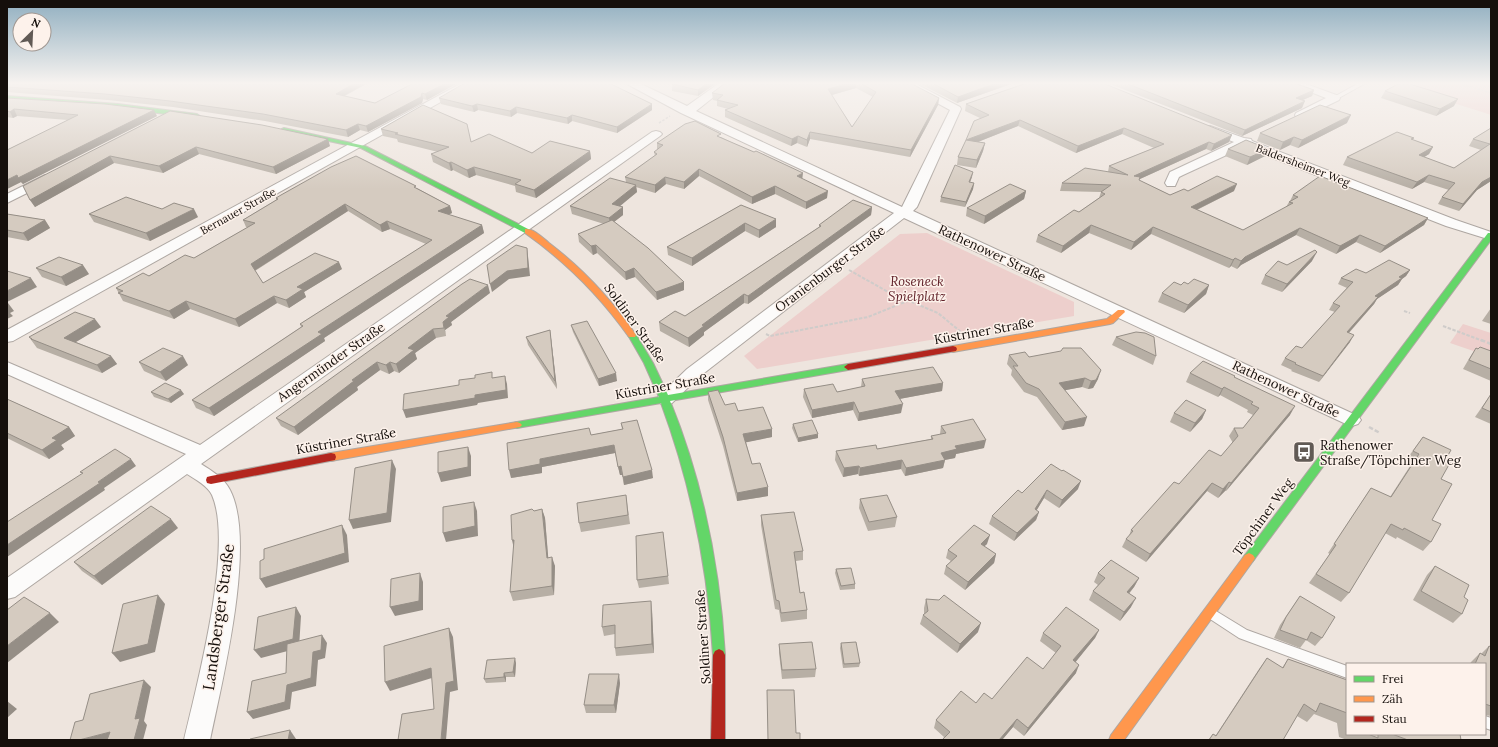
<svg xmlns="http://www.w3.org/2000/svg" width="1498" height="747" viewBox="0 0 1498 747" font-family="Lora,serif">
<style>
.green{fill:#edcfcc}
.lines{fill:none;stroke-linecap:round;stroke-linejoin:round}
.lane-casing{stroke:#aea7a2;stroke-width:2}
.street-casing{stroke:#aea7a2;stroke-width:2}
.fast-casing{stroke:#aea7a2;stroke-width:2}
.slow-casing{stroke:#aea7a2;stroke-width:2}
.jam-casing{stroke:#aea7a2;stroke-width:2}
.path-far2{stroke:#cfccca;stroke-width:1.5;stroke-dasharray:2.5 1.5;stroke-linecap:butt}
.path-far1{stroke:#cfccca;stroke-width:2;stroke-dasharray:3.5 1.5;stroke-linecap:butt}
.path{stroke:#cfccca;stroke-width:2.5;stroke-dasharray:4.5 2;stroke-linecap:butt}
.lane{fill:#fcfbfa;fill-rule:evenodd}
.street{fill:#fcfbfa;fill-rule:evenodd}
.fast{fill:#63d668;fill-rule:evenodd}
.slow{fill:#ff974d;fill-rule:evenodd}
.jam{fill:#b3261e;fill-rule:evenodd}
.wall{fill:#b7afa5;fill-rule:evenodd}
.shaded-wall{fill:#958e86}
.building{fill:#d5cbc0;stroke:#958e86}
.labels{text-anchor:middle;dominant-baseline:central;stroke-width:3;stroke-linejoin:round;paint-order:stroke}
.far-street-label{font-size:11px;fill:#150f0b;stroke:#fdf2eb}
.street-label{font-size:13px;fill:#150f0b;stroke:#fdf2eb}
.park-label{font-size:13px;font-style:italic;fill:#612129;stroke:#fdf2eb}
.poi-label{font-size:13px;fill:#150f0b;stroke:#fdf2eb;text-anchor:start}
.near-street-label{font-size:16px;fill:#150f0b;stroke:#fdf2eb}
</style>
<rect width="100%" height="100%" fill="#eee5de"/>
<g class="green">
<path d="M1391 84H1491V115L1479 111Z"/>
<path d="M927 233 1074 302V316L757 369 744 356 900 234Z"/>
<path d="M1463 324 1491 333V357L1450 343Z"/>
</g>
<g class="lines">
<g class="lane-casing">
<g id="lane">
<path d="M1357 84H1364L1337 99 1332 98Z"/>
<path d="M1211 608 1247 630 1347 666V678L1239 638 1207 617 1205 613 1207 609Z"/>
<path d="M1485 716 1491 718V730L1485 728Z"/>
</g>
</g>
<g class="street-casing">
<g id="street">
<path d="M460 84H473L13 341 7 342V330Z"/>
<path d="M627 84H641L687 106 718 84H730L696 111 902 207 950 110 902 84H916L960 107 961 109 917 207 913 211 1358 416 1361 420 1358 424 1352 426 1346 424 904 218 699 377 672 403 666 405 660 403 657 399 660 395 687 369 894 213 681 113Z"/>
<path d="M1290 84H1306L1339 96 1340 98 1339 100 1304 117H1296L1295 115 1296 113 1326 98Z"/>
<path d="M1210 126 1244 138 1251 139 1252 141 1456 220 1491 232V240L1446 226 1244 147 1183 175 1179 177 1175 186H1167L1165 183 1170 172 1234 142 1206 131 1204 129 1206 127Z"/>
<path d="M656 131 660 132 662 134 660 136 201 464C212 471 224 478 230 490 257 542 222 682 210 740H184C197 685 234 545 212 495 208 486 195 479 187 474L15 597 7 599V578L186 454 7 374V362L200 445 652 132Z"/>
<path d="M45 175 49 176 51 179 49 182 7 203V194Z"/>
</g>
</g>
<g class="fast-casing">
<g id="fast">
<path d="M7 96 118 104 197 114 200 116 197 118 118 108 7 100Z"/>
<path d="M284 128 365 146 532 231 528 233H525L361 148 282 131V129Z"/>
<path d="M1488 233H1491V240L1253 561 1249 563 1245 561 1243 558 1245 555Z"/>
<path d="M632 332 635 333 653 363 668 395 848 364 852 367 848 370 670 401C703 482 720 568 725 655L723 659 719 661 715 659 713 655C708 569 691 484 661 403L517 428 514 427 512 425 514 423 517 422 659 397 644 363 628 335Z"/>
</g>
</g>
<g class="slow-casing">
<g id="slow">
<path d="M525 229C533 228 543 238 549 243 583 269 612 300 636 335L635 337H629C600 296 566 262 525 233Z"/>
<path d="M1118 310H1124L1125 312 1113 323 1110 324 953 352 949 349 953 346 1107 319Z"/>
<path d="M517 422 520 423 522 425 520 427 331 461 327 460 326 457 327 454 331 453Z"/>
<path d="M1249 553 1253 555 1255 558 1253 561 1124 740H1109L1111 735 1245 555Z"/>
</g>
</g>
<g class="jam-casing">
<g id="jam">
<path d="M953 346 956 347 957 349 956 351 848 370 844 367 848 364Z"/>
<path d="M331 453 335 454 336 457 335 460 211 484 207 483 206 480 207 477 211 476Z"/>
<path d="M719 649 723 651 725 655V740H711L713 655 715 651Z"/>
</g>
</g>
<g class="path-far2">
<path d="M1462 84 1491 93"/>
<path d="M659 123 670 116"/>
</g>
<g class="path-far1">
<path d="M849 270 890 293 938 313 961 332"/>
<path d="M1404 311 1410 313"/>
<path d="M1443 326 1483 341"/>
<path d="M766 334 770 336 868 317 910 300"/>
</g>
<g class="path">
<path d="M1481 340 1491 344"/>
<path d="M1369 427 1380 433"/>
</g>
<use href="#lane" class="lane"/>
<use href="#street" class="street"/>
<use href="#fast" class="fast"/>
<use href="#slow" class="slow"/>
<use href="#jam" class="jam"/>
</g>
<g class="wall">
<path d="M7 84H366L345 96 375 103 456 84 427 100 423 99 422 103 368 132 360 130 348 137 265 121 173 107 108 100 7 92Z"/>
<path d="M672 84H715L698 96 672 91Z"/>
<path d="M724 84H912L939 98 938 105 910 157 810 139 807 147 797 143 791 146 725 117V110L728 109 717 106V101L713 100 712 93ZM856 88 873 97 852 127 832 95Z"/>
<path d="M920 84H1011L957 103Z"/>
<path d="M1110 84H1297L1314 90 1312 96 1303 100 1302 108 1242 136Z"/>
<path d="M1385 91 1454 106 1436 116 1381 98Z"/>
<path d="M7 98 157 116 23 184 21 182 7 189V150L68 120 17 116 13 118 7 117Z"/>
<path d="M439 98 652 110 617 133 572 121 568 124 517 113 511 117 478 110 474 112 441 104Z"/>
<path d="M966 104 1229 142 1211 151 1206 149 1140 179 1139 180 1170 195 1188 191H1234L1197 210 1243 230 1286 207 1289 202 1290 201 1293 195 1428 218 1424 225 1380 253 1356 242 1336 254 1296 235 1241 265 1237 269 1231 266 1229 268 1151 234 1131 250 1089 233 1061 253 1036 242 1038 235 1079 212 1099 198 1101 192 1060 191 1062 183 1108 172 1109 166 1154 148 1122 134 1076 153 1018 126 978 142 985 143 983 151 976 168 957 165 958 157 980 118 965 111Z"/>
<path d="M170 111 330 146 276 174 199 154 163 173 114 163 35 207 30 200Z"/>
<path d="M1347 123 1298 148 1290 145 1280 150 1257 141 1260 133Z"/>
<path d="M1491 128V181L1477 190 1459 211 1438 204 1442 197 1449 190 1424 182 1412 189 1343 165 1347 157 1413 140 1433 147 1429 154 1424 157 1454 168 1481 150 1469 146 1473 139Z"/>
<path d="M381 129 471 142 532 153 590 151 591 159 536 198 516 192 515 186 476 175 469 178 453 170 451 171 433 162 431 154 438 152 398 142 397 139 383 136Z"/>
<path d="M721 137 802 179 827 198 806 209 775 194 752 204 699 176 684 189 666 184 655 193 636 187 637 192 619 206 623 215 614 222 684 282V290L657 300 635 277 626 280 597 253 593 255 579 242 578 234 604 224 572 214 570 206 626 182 625 177 655 156 654 152 657 150V143Z"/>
<path d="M1228 149H1269L1265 156 1247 165 1225 156Z"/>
<path d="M972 177 970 183H974L973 189 965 207 940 202 941 197Z"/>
<path d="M417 188 450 206 452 213 448 215 482 225 484 233 324 338 325 341 214 416 196 408 192 400 301 327 300 324 426 244 390 229 382 232 348 211 255 271 263 283 342 269 304 292 306 297 289 308 277 303 239 327 190 309 174 319 123 301 116 288 194 258 248 227H246L243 220 276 200V198Z"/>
<path d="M1026 191 1024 199 984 224 966 216 967 208Z"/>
<path d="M741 205 776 227 759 238 745 231 692 266 668 255 667 247Z"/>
<path d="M872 207 871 215 748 304 744 303 704 332V335L689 347 660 331 659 322 685 316 819 227V225Z"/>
<path d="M162 209 198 217 150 241 94 222 89 214Z"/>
<path d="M7 214 45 220 50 228 28 241 7 237Z"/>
<path d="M1312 261 1282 292 1261 284 1265 275 1287 265Z"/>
<path d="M36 268 89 274 66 286 42 277Z"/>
<path d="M1410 270 1406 276 1402 279 1398 285 1377 299 1374 304 1349 333 1350 342 1319 382 1291 371 1292 370 1281 365 1285 358 1302 348 1335 312 1329 310 1333 303 1347 288 1338 284 1341 278 1366 273Z"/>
<path d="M1188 284 1209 285 1206 294 1184 313 1158 302 1162 293 1181 285Z"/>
<path d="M490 293 451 322 452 325 445 330 446 336 436 338 415 353 417 359 399 373 394 371 389 374 380 370 357 387 358 390 298 435 281 426 276 418Z"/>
<path d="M1491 308V324L1482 321Z"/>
<path d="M571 325 617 381 599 386 573 332Z"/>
<path d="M101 327 76 342 111 356 117 364 102 373 37 348 29 337Z"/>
<path d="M550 330 551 338 557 389 528 345 526 337Z"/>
<path d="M1116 337 1156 356 1153 365 1112 345Z"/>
<path d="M1476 348 1491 351V381L1463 369 1470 357Z"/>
<path d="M1009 355 1029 357 1098 379 1093 388 1088 389 1082 387 1065 390 1084 426 1062 430 1037 397 1024 392 1011 375 1012 370 1007 364Z"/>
<path d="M139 362 188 365 166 381 144 371Z"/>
<path d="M1190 373 1235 376 1234 377 1290 415 1226 491H1225L1218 498 1207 491 1146 562 1122 547 1126 539 1129 536 1131 530 1179 484 1221 456 1233 443 1229 436 1234 428H1243L1253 415 1247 412 1248 410 1220 395 1218 397 1186 382Z"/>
<path d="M862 379 943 383 942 391 899 399 901 413 858 421 853 410 812 418 803 397 804 389 837 392 861 387Z"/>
<path d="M151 392 184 394 171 403 154 397Z"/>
<path d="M708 392 725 405 772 429V437L746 442 752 464 768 487V496L737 501 723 446 708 400Z"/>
<path d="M1491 394V424L1475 417Z"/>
<path d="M7 399 69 427 75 436 61 445 64 449 49 459 7 438Z"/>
<path d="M1206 410 1202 419 1190 432 1170 422 1174 413Z"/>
<path d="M621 423 653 478 624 485 622 475H620L615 453 542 467V473L511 478 591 435 622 429Z"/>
<path d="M793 424 818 438 798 442 792 428Z"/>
<path d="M941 426 984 448 956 454 955 458 945 460 943 468 905 476 901 469 859 476 858 474 843 477 835 460 836 451 877 449 931 439V436L940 435V434Z"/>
<path d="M1423 437 1446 459 1432 520 1431 542 1423 551 1397 537 1396 539 1385 533 1349 593 1341 602 1309 583 1330 554 1328 553 1365 497 1371 488 1390 497 1412 463 1406 460Z"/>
<path d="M1051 464 1078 489 1059 508 1044 498 1036 511 1039 512 1036 520 1014 541 989 524 992 516 1022 493Z"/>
<path d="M626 495 630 524 581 532 579 523Z"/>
<path d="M860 499 897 517 895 527 868 531 859 508Z"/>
<path d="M542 509 545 518 548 557 555 566 554 595 513 601 510 592 534 511Z"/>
<path d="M761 515 803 551V560L796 561 800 593 807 610V619L781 622 779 610 775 609 761 525Z"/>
<path d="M178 528 102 585 82 571 74 562Z"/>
<path d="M663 532 669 584 639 588 637 580Z"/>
<path d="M987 544 984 546 996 554 994 563 965 590 944 574 946 566 951 561 946 558 948 550Z"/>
<path d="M1435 566 1464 597 1462 614 1453 623 1413 600 1427 575Z"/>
<path d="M836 569 855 584V589L840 590 835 573Z"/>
<path d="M1098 573 1139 578 1134 587 1129 594 1131 607 1120 621 1089 600 1093 591 1098 585 1094 582Z"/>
<path d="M1300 596 1322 638 1315 646 1306 640 1300 648 1274 638 1280 625Z"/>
<path d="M926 599 978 632 957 653 920 624 923 615 924 614V608Z"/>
<path d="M652 610 654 653 616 656 615 648V634L604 636 602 627Z"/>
<path d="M1099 630 1095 638 1075 662 1076 673 1024 736 1013 727 1002 740H942L944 737 934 728 936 720 976 703 992 699 1043 669 1056 653 1040 641 1043 633Z"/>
<path d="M841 643 860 663 859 667 843 668 840 648Z"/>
<path d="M779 644 816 669 815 677 782 679 779 653Z"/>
<path d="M1489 646 1491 647V716L1485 715V664H1470L1471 662 1480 653 1481 654Z"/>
<path d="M1267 658 1282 668 1288 659 1347 680V734H1460L1461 740H1347L1339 737 1337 723 1314 714 1307 722 1297 716 1283 740H1208L1213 734 1216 735 1259 669Z"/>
<path d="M516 663 515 677H506V682L486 683 484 679Z"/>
<path d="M620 683 616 713H586L584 705Z"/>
</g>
<g class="shaded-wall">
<path d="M353 84H366L338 99 336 94Z"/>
<path d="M444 84H456L427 100 425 94Z"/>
<path d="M706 84H715L698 96V90Z"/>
<path d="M846 84H856V88L828 96V89Z"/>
<path d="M994 84H1011L957 103 958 97Z"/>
<path d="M1314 90 1312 96 1293 104 1296 98Z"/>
<path d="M422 93 423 99 422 103 368 132 366 126Z"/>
<path d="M939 98 938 105 910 157 911 150Z"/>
<path d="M1458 99 1454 106 1436 116 1440 109Z"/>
<path d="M1305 101 1302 108 1242 136 1245 130Z"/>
<path d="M477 104 478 110 474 112 472 106Z"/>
<path d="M652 104V110L617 133V127Z"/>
<path d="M516 107 517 113 511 117 510 111Z"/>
<path d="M14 109 17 116 13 118 10 112Z"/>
<path d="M154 110 157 116 23 184 21 182 7 189V180Z"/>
<path d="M572 115V121L568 124 567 118Z"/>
<path d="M1351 115 1347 123 1298 148 1302 140Z"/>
<path d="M1020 120 1018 126 965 147 966 140Z"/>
<path d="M358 124 360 130 348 137 346 130Z"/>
<path d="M1124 128 1122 134 1076 153 1078 146Z"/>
<path d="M810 132V139L807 147V140Z"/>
<path d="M1232 135 1229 142 1211 151 1214 144Z"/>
<path d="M798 136 797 143 791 146 792 139Z"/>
<path d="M1294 137 1290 145 1280 150 1283 142Z"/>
<path d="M328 139 330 146 276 174 273 167Z"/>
<path d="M1209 142 1206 149 1131 183 1134 176Z"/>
<path d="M985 143 983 151 976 168 977 160Z"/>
<path d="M196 147 199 154 163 173 159 166Z"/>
<path d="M1433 147 1429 154 1415 163 1419 155Z"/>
<path d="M1269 149 1265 156 1247 165 1250 157Z"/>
<path d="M590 151 591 159 536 198 534 190Z"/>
<path d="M110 156 114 163 35 207 30 200Z"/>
<path d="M451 162 453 170 451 171 449 163Z"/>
<path d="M474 167 476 175 469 178 467 170Z"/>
<path d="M699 169V176L684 189V182Z"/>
<path d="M973 172 972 177 967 188 969 182Z"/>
<path d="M803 173 802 181 797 176Z"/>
<path d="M1429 175 1424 182 1412 189 1417 182Z"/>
<path d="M665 177 666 184 655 193V185Z"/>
<path d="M1491 177V181L1477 190 1459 211 1463 204 1482 182Z"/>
<path d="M974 183 973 189 965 207 966 202Z"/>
<path d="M1237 184 1234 191 1188 214 1191 207Z"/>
<path d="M636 185 637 192 613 212 612 204Z"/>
<path d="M775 186V194L752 204V197Z"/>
<path d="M828 191 827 198 806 209V202Z"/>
<path d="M1026 191 1024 199 984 224 985 216Z"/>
<path d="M345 204 348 211 254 271 251 264Z"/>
<path d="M450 206 452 213 440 218 438 211Z"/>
<path d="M623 207V215L610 225 609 218Z"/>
<path d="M872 207 871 215 748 304V296Z"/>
<path d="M194 209 198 217 150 241 146 233Z"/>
<path d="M1428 218 1424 225 1380 253 1385 246Z"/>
<path d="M776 219V227L759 238V230Z"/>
<path d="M45 220 50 228 28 241 23 233Z"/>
<path d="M387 221 390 229 382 232 380 225Z"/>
<path d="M745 223V231L692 266V258Z"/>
<path d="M482 225 484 233 324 338 325 341 214 416 209 408 318 332Z"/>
<path d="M1091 225 1089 233 1061 253 1063 246Z"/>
<path d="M1153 227 1151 234 1131 250 1134 242Z"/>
<path d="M1300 228 1296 235 1241 265 1237 269 1241 261 1245 257Z"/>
<path d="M1360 235 1356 242 1336 254 1340 246Z"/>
<path d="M596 245 597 253 593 255 591 246Z"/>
<path d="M527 248 528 256 530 276 509 279 492 292 490 284Z"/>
<path d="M1317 252 1312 261 1282 292 1287 284Z"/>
<path d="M1235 258 1231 266 1229 268 1233 260Z"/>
<path d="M339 262 342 269 304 292 306 297 289 308 286 300 297 287Z"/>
<path d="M83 265 89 274 66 286 61 277Z"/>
<path d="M634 268 635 277 626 280 625 272Z"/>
<path d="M1410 270 1406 276 1402 279 1398 285 1377 299 1374 304 1343 339 1347 332 1375 296 1399 277Z"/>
<path d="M31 278 37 287 7 302V291Z"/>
<path d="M684 282V290L657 300 656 292Z"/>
<path d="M488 285 490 293 451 322 452 325 445 330 446 336 443 322 446 316Z"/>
<path d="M1209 285 1206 294 1184 313 1188 305Z"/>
<path d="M744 294V303L704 332V335L689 347 688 338 702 325Z"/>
<path d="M274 296 277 303 239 327 235 319Z"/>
<path d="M186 301 190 309 174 319 169 311Z"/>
<path d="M7 303H8L14 311 10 313 13 316 7 319Z"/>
<path d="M95 319 101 327 69 346 64 338Z"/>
<path d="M433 329 436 338 415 353 417 359 399 373 396 364 408 348Z"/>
<path d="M550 330 551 338 557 389 555 381Z"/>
<path d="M1354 335 1350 342 1319 382 1323 376Z"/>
<path d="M111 356 117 364 102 373 97 365Z"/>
<path d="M183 356 188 365 166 381 160 372Z"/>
<path d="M377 362 380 370 357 387 358 390 298 435 294 427 352 380Z"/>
<path d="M390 362 394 371 389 374 386 365Z"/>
<path d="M1101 370 1098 379 1093 388 1088 389 1091 381Z"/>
<path d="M616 373 617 381 599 386 598 379Z"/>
<path d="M505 376 507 384 508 398 478 403 477 405 406 418 403 410 475 395Z"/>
<path d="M1085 378 1082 387 1056 392 1059 383Z"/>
<path d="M943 383 942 391 894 400 895 391Z"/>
<path d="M1224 387 1220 395 1218 397 1222 389Z"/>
<path d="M181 390 184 394 171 403 168 399Z"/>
<path d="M854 402 853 410 812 418V410Z"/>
<path d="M903 404 901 413 858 421 859 413Z"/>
<path d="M1295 406 1290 415 1226 491 1231 483Z"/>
<path d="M1206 410 1202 419 1190 432 1195 423Z"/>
<path d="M1087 417 1084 426 1062 430 1065 422Z"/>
<path d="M69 427 75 436 61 445 64 449 49 459 42 450 52 438Z"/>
<path d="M772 429V437L743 443V434Z"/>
<path d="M818 434V438L798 442V438Z"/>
<path d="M986 440 984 448 956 454 955 458 939 461 941 453 955 446Z"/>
<path d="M614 445 615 453 542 467V473L511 478 509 470 540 459Z"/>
<path d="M468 447 471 456V476L441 482 438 473Z"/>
<path d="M131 459 136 466 104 488 105 490 7 557V545L98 482Z"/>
<path d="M392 460 396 469 391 522 353 529 349 520Z"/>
<path d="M902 460 901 469 859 476 860 468Z"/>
<path d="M945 460 943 468 905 476 906 468Z"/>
<path d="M621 466 622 475H620L618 467Z"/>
<path d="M859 466 858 474 843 477 844 468Z"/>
<path d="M652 470 653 478 624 485 623 477Z"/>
<path d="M1081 481 1078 489 1059 508 1062 500Z"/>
<path d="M1229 482 1225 491 1218 498 1223 489Z"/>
<path d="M1212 483 1207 491 1146 562 1150 554Z"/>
<path d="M768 487V496L737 501V493Z"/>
<path d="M1047 490 1044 498 1032 518 1035 509Z"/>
<path d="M474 502 477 511 478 536 446 542 443 533Z"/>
<path d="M542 509 545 518 549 567 547 558Z"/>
<path d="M1039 512 1036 520 1014 541 1017 533Z"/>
<path d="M171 519 178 528 102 585 94 576Z"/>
<path d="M342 525 347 535 349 562 266 588 260 579Z"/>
<path d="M990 535 987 544 978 552 981 544Z"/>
<path d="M512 540H514V549Z"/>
<path d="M996 554 994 563 965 590 968 582Z"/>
<path d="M552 557 555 566 554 595 552 586Z"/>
<path d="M420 573 423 582V610L395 616 390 607Z"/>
<path d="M1139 578 1134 587 1122 601 1127 592Z"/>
<path d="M158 595 165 604 155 652 120 662 112 653Z"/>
<path d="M1136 598 1131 607 1120 621 1124 612Z"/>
<path d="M651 601 652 610 654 653 652 644Z"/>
<path d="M296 607 301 616 299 648 261 658 254 650Z"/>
<path d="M50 613 59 622 7 663V646Z"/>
<path d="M981 623 978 632 957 653 960 644Z"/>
<path d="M449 628 453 637 458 690 450 692 446 740H441Z"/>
<path d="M1099 630 1095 638 1070 669 1073 660Z"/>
<path d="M322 635 327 643 325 658 318 660 316 686 292 692 290 709 253 719 247 712 313 652Z"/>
<path d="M515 658 516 663 515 677 513 672Z"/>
<path d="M1079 665 1076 673 1024 736 1028 728Z"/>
<path d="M431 668 435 677 390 691 385 682Z"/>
<path d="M504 673 506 677V682L504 677Z"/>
<path d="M619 674 620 683 616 713 614 705Z"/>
<path d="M144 680 151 687 144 721 147 725 143 740H134L135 719Z"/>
<path d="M7 701 17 709 7 718Z"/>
<path d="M1017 719 1013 727 1002 740H999Z"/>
<path d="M290 730 296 739V740H288Z"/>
<path d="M110 732 115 740H79Z"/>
</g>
<g class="building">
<path d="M7 84H353L336 94 375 103 412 84H444L425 94 422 93 421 97 366 126 358 124 346 130 263 114 170 101 105 94 7 87Z"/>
<path d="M463 84H611L652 104 617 127 572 115 567 118 516 107 510 111 477 104 472 106 439 98Z"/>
<path d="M672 84H706L698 90Z"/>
<path d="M724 84H846L828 89 852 127 876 92 862 84H912L939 98 911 150 810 132 807 140 798 136 792 139 725 110 738 105 717 100 723 95 712 93Z"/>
<path d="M934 84H994L958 97Z"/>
<path d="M1024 84H1105L1232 135 1214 144 1209 142 1134 176 1140 177 1139 180 1170 195 1184 189 1188 191 1217 176 1237 184 1191 207 1243 230 1293 203 1289 202 1298 197 1293 195 1320 176 1428 218 1385 246 1360 235 1340 246 1300 228 1245 257 1241 261 1235 258 1233 260 1153 227 1134 242 1091 225 1063 246 1038 235 1074 210 1079 212 1105 194 1101 192 1111 185 1062 183 1085 168 1128 175 1109 166 1164 144 1124 128 1078 146 1020 120 966 140 974 121 989 115 966 104Z"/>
<path d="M1128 84H1297L1314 90 1296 98 1305 101 1245 130Z"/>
<path d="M1398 84H1410L1458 99 1440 109 1385 91Z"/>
<path d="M7 98 105 104 154 110 18 178 17 175 7 180V150L78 115 14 109 10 112 7 111Z"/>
<path d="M423 105 467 124 471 142 489 134 532 153 550 141 590 151 534 190 515 184 521 180 474 167 467 170 451 162 449 163 431 154 449 147 395 134 398 133 381 129Z"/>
<path d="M1320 105 1351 115 1302 140 1294 137 1283 142 1260 133Z"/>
<path d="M170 111 262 125 328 139 273 167 196 147 159 166 110 156 30 200 23 186Z"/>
<path d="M695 121 721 134 717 136 754 152 756 151 803 173 797 176 828 191 806 202 775 186 752 197 699 169 684 182 665 177 655 185 625 177 657 154 654 152 663 145 657 143 685 124Z"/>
<path d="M1491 128V177L1482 182 1463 204 1442 197 1455 183 1429 175 1417 182 1347 157 1397 132 1414 138 1411 139 1433 147 1419 155 1454 168 1490 144 1473 139Z"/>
<path d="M966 140 985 143 977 160 958 157Z"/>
<path d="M1246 140 1269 149 1250 157 1228 149Z"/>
<path d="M356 156 416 186 414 187 450 206 438 211 482 225 318 332 322 334 209 408 192 400 303 326 300 324 432 240 387 221 380 225 345 204 251 264 263 283 315 253 339 262 297 287 303 289 286 300 274 296 235 319 186 301 169 311 118 293 123 291 116 288 143 273 149 276 185 255 194 258 255 223 243 220 278 199 276 198 281 195 331 167Z"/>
<path d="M955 165 973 172 969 182 974 183 966 202 941 197Z"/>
<path d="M610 178 636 185 612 204 623 207 609 218 570 206Z"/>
<path d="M1010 184 1026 191 985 216 967 208Z"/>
<path d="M126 197 162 209 174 203 194 209 146 233 89 214Z"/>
<path d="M853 200 872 207 748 296 744 294 702 325 704 326 688 338 659 322 675 311 685 316 821 226 819 225Z"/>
<path d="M741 205 776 219 759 230 745 223 692 258 667 247Z"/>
<path d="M7 214 45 220 23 233 7 230Z"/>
<path d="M612 220 648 248 684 282 656 292 634 268 625 272 596 245 591 246 578 234Z"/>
<path d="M516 245 527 248 528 268 507 271 490 284 487 265Z"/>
<path d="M1315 250 1317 252 1287 284 1265 275 1278 261 1287 265Z"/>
<path d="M59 257 83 265 61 277 36 268Z"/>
<path d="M1389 260 1410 270 1399 277 1402 278 1375 296 1378 297 1347 332 1354 335 1323 376 1295 364 1296 363 1285 358 1296 346 1302 348 1340 306 1333 303 1353 282 1341 278 1356 269 1366 273Z"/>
<path d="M7 271 31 278 7 291Z"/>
<path d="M470 279 488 285 446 316 449 317 443 322 444 328 433 329 408 348 414 350 396 364 390 362 386 365 377 362 352 380 354 381 294 427 276 418 462 284Z"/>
<path d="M1194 279 1209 285 1188 305 1162 293 1174 282 1181 285 1184 282 1188 284Z"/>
<path d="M75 312 95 319 64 338 111 356 97 365 31 339H32L29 337Z"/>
<path d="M587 321 616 373 598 379 571 325Z"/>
<path d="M550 330 555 381 526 337Z"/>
<path d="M1136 332 1145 333 1154 337 1156 356 1116 337Z"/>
<path d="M1480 347 1491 351V369L1469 360 1476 348 1478 349Z"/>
<path d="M163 348 183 356 160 372 139 362Z"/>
<path d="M1063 348H1081L1101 370 1096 380 1091 381 1085 378 1059 383 1087 417 1065 422 1039 389 1026 383 1013 366H1018L1009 355 1025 352 1029 357 1061 351Z"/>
<path d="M1203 361 1235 376 1234 377 1295 406 1231 483 1229 482 1223 489 1212 483 1150 554 1126 539 1133 531 1131 530 1174 482 1179 484 1209 450 1221 456 1238 436 1234 428H1243L1259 408 1251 404 1253 402 1224 387 1222 389 1190 373Z"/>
<path d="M933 367 943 383 895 391 903 404 859 413 854 402 812 410 804 389 833 384 837 392 865 386 862 379Z"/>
<path d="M492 372V378L505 376 506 390 475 395V398L403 410 404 394 459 385V380L475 378V375Z"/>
<path d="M165 383 181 390 168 399 151 392Z"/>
<path d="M718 390 725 405 735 403 738 411 763 407 772 429 743 434 752 464 760 463 768 487 737 493 723 437 708 392Z"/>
<path d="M1491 394V412L1482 408Z"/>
<path d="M7 399 69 427 52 438 57 440 42 450 7 433Z"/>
<path d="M1186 400 1206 410 1195 423 1174 413Z"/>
<path d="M973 419 986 440 955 446 957 449 941 453 945 460 906 468 902 460 860 468 859 466 844 468 836 451 876 445 877 449 933 439 931 436 946 433 941 426Z"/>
<path d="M637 420 652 470 623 477 621 466 618 467 614 445 540 459V464L509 470 507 443 589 428 591 435 623 429 621 423Z"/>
<path d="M812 420 818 434 798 438 793 424Z"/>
<path d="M1423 437 1451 450 1446 459 1451 461 1441 479 1452 484 1432 520 1441 524 1431 542 1404 528 1403 530 1391 524 1349 593 1316 574 1336 545 1334 544 1371 488 1391 497 1419 454 1413 451Z"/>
<path d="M468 447V467L438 473V452Z"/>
<path d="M115 449 131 459 98 482 100 483 7 545V522L83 473 80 472Z"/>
<path d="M392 460 387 513 349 520 355 468Z"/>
<path d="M1051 464 1062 471 1063 470 1081 481 1062 500 1047 490 1035 509 1039 512 1017 533 992 516 1018 490 1022 493Z"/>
<path d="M626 495 628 515 579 523 577 503Z"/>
<path d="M887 495 897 517 869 522 860 499Z"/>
<path d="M474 502 475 526 443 533V507Z"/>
<path d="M151 506 171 519 94 576 74 562Z"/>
<path d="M532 509 534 511 542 509 547 558 552 557V586L510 592 514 540H512L511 515Z"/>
<path d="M794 512 803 551 794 552 800 593 804 592 807 610 781 613 779 601 776 600 761 515Z"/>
<path d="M342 525 345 553 260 579V561L264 559V549Z"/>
<path d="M974 525 990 535 981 544 996 554 968 582 946 566 957 556 948 550Z"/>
<path d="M663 532 668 576 637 580 636 536Z"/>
<path d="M1111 560 1139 578 1127 592 1136 598 1124 612 1093 591 1105 578 1098 573Z"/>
<path d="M1435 566 1469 585 1464 597 1468 600 1462 614 1421 591Z"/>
<path d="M851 568 855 584 841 586 836 569Z"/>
<path d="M420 573 419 601 390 607 391 579Z"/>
<path d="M158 595 148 644 112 653 123 604Z"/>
<path d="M944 595 981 623 960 644 923 615 928 611 926 599 939 600Z"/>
<path d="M1300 596 1335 617 1322 638 1311 632 1307 640 1280 630 1286 617Z"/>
<path d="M24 597 50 613 7 646V610Z"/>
<path d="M651 601 652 644 615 648V625L602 627 603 605Z"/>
<path d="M296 607 293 639 254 650 258 617Z"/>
<path d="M1066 607 1099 630 1073 660 1079 665 1028 728 1017 719 999 740H942L950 732 936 720 961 691 976 703 984 693 992 699 1027 657 1043 669 1061 646 1043 633Z"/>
<path d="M449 628 454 681 446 683 441 740H398L402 714 434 709 431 668 385 682 384 646Z"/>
<path d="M322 635 321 650 313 652 311 678 287 685 285 702 247 712 252 681 286 673 287 644Z"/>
<path d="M812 642 816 669 782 670 779 644Z"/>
<path d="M856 642 860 663 844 664 841 643Z"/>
<path d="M1489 646 1491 647V706L1485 704V664H1475L1480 653 1485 656Z"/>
<path d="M515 658 513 672 504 673V677L484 679 487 660Z"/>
<path d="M1267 658 1283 668 1288 659 1347 680V715V713L1320 703 1316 712 1304 704 1283 740H1209L1213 734 1216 736Z"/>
<path d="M589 674H619L614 705H584Z"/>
<path d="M144 680 135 719 140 718 134 740H107L110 732 79 740H70L75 722 83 720 90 694Z"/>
<path d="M767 690H794L796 733H800V740H768Z"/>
<path d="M290 730 288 740H249L250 739Z"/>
<path d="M1368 734H1378V738Z"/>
<path d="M1392 734H1460L1461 740H1408Z"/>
</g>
<linearGradient id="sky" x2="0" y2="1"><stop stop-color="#91afc0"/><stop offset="0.44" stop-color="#f7f3f0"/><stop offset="1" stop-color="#f7f3f0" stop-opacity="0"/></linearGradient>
<rect width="1498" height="189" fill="url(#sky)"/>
<defs>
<g id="bus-square" transform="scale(1.15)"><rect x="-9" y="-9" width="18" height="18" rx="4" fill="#615a55" stroke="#fdf2eb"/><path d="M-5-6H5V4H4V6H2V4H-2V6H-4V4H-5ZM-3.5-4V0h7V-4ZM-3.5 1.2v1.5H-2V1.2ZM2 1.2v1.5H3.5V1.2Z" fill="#fff"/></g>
</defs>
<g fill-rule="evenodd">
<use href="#bus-square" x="1304" y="452"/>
</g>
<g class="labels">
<g class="far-street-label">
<text transform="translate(1303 165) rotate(21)">Baldersheimer Weg</text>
<text transform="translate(238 211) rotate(-29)">Bernauer Straße</text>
</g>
<g class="street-label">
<text transform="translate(992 253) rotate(25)">Rathenower Straße</text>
<text transform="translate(830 269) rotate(-37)">Oranienburger Straße</text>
<text transform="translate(635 323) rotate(54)">Soldiner Straße</text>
<text transform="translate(984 331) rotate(-10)">Küstriner Straße</text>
<text transform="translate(331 362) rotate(-35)">Angermünder Straße</text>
<text transform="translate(665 386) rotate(-10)">Küstriner Straße</text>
<text transform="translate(1286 389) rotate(25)">Rathenower Straße</text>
<text transform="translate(346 441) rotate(-10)">Küstriner Straße</text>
<text transform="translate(1263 517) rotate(-54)">Töpchiner Weg</text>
<text transform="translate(703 637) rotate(-94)">Soldiner Straße</text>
</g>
<g class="park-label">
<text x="917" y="281">Roseneck<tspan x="917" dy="15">Spielplatz</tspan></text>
</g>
<g class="poi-label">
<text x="1320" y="445">Rathenower<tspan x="1320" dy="15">Straße/Töpchiner Weg</tspan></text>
</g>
<g class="near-street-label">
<text transform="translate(218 617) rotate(-82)">Landsberger Straße</text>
</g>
</g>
<rect width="1498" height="747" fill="none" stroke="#150f0b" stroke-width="16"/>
<rect x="1346" y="663" width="140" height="72" fill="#fdf2eb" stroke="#a09791"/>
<rect x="1354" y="676" width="20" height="6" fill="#63d668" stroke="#a09791"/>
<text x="1382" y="683" font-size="12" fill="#150f0b">Frei</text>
<rect x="1354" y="696" width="20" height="6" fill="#ff974d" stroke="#a09791"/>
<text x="1382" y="703" font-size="12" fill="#150f0b">Zäh</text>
<rect x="1354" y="716" width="20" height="6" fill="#b3261e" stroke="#a09791"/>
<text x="1382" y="723" font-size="12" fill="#150f0b">Stau</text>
<g transform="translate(32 32) rotate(24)"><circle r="19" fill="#fdf2eb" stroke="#a09791"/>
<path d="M0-3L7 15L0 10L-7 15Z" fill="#615a55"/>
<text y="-6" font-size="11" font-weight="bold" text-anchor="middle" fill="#150f0b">N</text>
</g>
</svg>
